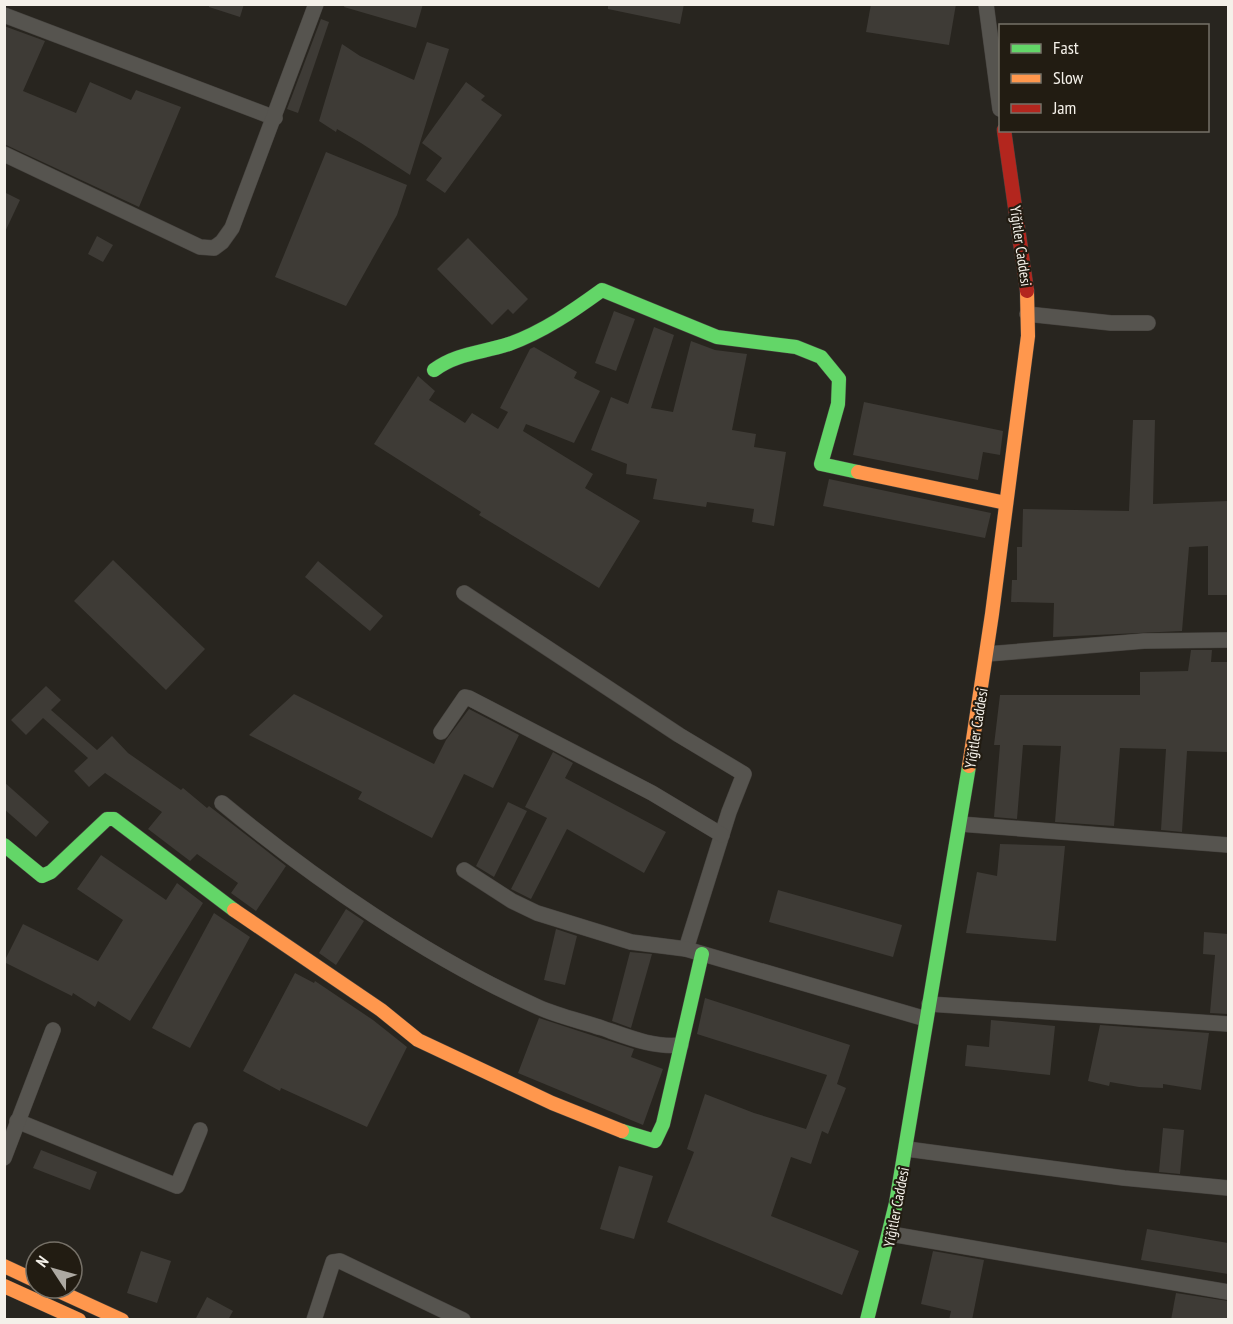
<svg xmlns="http://www.w3.org/2000/svg" width="1233" height="1324" viewBox="0 0 1233 1324" font-family="'PT Sans Narrow',sans-serif">
<style>
.building{fill:#3e3b36}
.lines{fill:none;stroke-linecap:round;stroke-linejoin:round}
.street-casing{stroke:#46433f;stroke-width:16}
.fast-casing{stroke:#46433f;stroke-width:15}
.slow-casing{stroke:#46433f;stroke-width:15}
.jam-casing{stroke:#46433f;stroke-width:15}
.street{stroke:#56544f;stroke-width:15}
.fast{stroke:#63d668;stroke-width:14}
.slow{stroke:#ff974d;stroke-width:14}
.jam{stroke:#b3261e;stroke-width:14}
.labels{text-anchor:middle;dominant-baseline:central;stroke-width:4.5;stroke-linejoin:round;paint-order:stroke}
.street-label{font-size:15px;fill:#f4f0e9;stroke:#221c12}
</style>
<rect width="100%" height="100%" fill="#28251f"/>
<g class="building">
<path d="M209 4H244L240 17 209 7Z"/>
<path d="M345 4H423L416 28 344 7Z"/>
<path d="M608 4H684L680 24 608 9Z"/>
<path d="M871 4H956L949 45 866 32Z"/>
<path d="M321 19 329 22 298 113 287 109Z"/>
<path d="M4 26 45 41 23 91 76 113 90 82 131 100 136 90 181 107 139 207 4 144Z"/>
<path d="M427 42 449 49 410 175 361 143 337 129 336 132 319 121 342 44 360 56 414 80Z"/>
<path d="M466 82 485 96 481 100 502 115 445 193 426 180 442 158 422 143Z"/>
<path d="M326 152 407 185 397 215 346 306 275 277Z"/>
<path d="M4 192 20 200 4 234Z"/>
<path d="M97 236 113 245 103 262 88 254Z"/>
<path d="M468 238 528 299 513 314 508 309 492 325 437 269Z"/>
<path d="M614 311 635 319 616 371 595 363Z"/>
<path d="M654 327 674 335 651 408 673 412 691 341 715 350 747 354 732 430 756 434 754 447 786 452 774 526 752 522 754 509 707 502 706 507 653 499 657 479 626 474 627 464 591 450 611 397 628 404Z"/>
<path d="M534 347 577 372 574 378 600 391 574 443 526 424 523 431 593 474 585 488 640 521 599 588 479 515 481 512 374 444 418 376 435 391 429 400 465 423 472 413 498 429 508 412 500 408 530 349Z"/>
<path d="M864 402 1003 431 1000 455 983 452 978 480 853 455Z"/>
<path d="M1133 420H1155L1153 504 1228 501V595H1208V546L1189 547 1182 631 1053 637 1054 603 1011 602 1012 580H1017V547H1022L1023 509 1129 511Z"/>
<path d="M829 479 991 513 985 538 823 506Z"/>
<path d="M113 560 205 649 166 690 74 601Z"/>
<path d="M318 561 383 616 370 631 305 577Z"/>
<path d="M1191 650H1212L1211 662H1228V752L1187 751 1182 832 1161 830 1166 749 1120 748 1114 826 1055 822 1061 746 1023 745 1017 819 994 817 1000 745H994L1000 695H1140V672L1188 671Z"/>
<path d="M46 686 61 700 51 710 97 750 112 736 128 753 181 790 183 788 207 808 209 806 286 866 256 911 231 893 238 883 197 854 190 861 148 829 162 812 105 773 89 787 74 771 88 758 43 718 26 735 11 720Z"/>
<path d="M294 694 434 764 446 740 469 709 519 735 493 788 464 774 432 838 358 799 362 792 249 735Z"/>
<path d="M553 752 573 763 565 778 666 832 644 873 567 829 531 899 511 889 547 818 525 807Z"/>
<path d="M4 782 49 822 36 837 4 809Z"/>
<path d="M508 802 527 811 494 877 476 866Z"/>
<path d="M1000 844 1065 846 1056 941 966 933 977 872 997 876Z"/>
<path d="M101 855 166 900 177 883 203 903 130 1021 98 1001 95 1007 73 993 72 996 4 962 23 924 98 961 123 920 77 889Z"/>
<path d="M778 890 902 925 893 957 769 922Z"/>
<path d="M346 909 364 921 336 965 319 953Z"/>
<path d="M214 913 250 937 190 1048 152 1028Z"/>
<path d="M556 929 577 936 565 985 544 980Z"/>
<path d="M1204 932 1228 934V1014L1210 1013 1215 955 1203 954Z"/>
<path d="M630 952 652 954 631 1028 612 1021Z"/>
<path d="M295 973 314 983 315 981 373 1020 407 1047 367 1127 281 1088 280 1091 243 1071Z"/>
<path d="M705 998 850 1045 837 1084 846 1088 828 1134 822 1131 811 1164 791 1157 771 1216 859 1251 842 1295 667 1222 694 1152 687 1149 705 1094 754 1113 806 1129 827 1075 697 1034Z"/>
<path d="M539 1018 634 1049 631 1057 663 1069 643 1125 518 1073Z"/>
<path d="M991 1020 1055 1026 1050 1075 965 1066 967 1045 989 1047Z"/>
<path d="M1100 1025 1209 1033 1201 1090 1163 1084V1088L1139 1087 1110 1082 1109 1086 1088 1081Z"/>
<path d="M1163 1128 1184 1130 1180 1174 1159 1172Z"/>
<path d="M41 1150 97 1172 90 1190 33 1168Z"/>
<path d="M619 1166 653 1176 634 1239 600 1229Z"/>
<path d="M1147 1229 1228 1243V1274L1141 1260Z"/>
<path d="M141 1251 171 1261 157 1303 127 1293Z"/>
<path d="M933 1251 984 1260 972 1320H949L951 1311 921 1304Z"/>
<path d="M1176 1293 1228 1301V1320H1171Z"/>
<path d="M207 1297 233 1311 228 1320H195Z"/>
</g>
<g class="lines">
<g class="street-casing">
<g id="street">
<path d="M986 4 1000 109"/>
<path d="M4 15 275 118"/>
<path d="M4 154 200 247 214 248 222 242 232 228 316 4"/>
<path d="M1027 314 1111 323H1148"/>
<path d="M464 593 679 735 744 774 729 812 686 949"/>
<path d="M987 654 1144 641 1228 640"/>
<path d="M441 732 465 697 469 698 652 793 722 835"/>
<path d="M222 803C314 879 428 958 538 1007 558 1016 581 1021 602 1028 628 1037 654 1048 681 1045"/>
<path d="M960 824 1228 845"/>
<path d="M464 870 512 901 537 913 631 942 686 949 926 1019"/>
<path d="M929 1004 1228 1024"/>
<path d="M17 1121 177 1186 200 1130"/>
<path d="M907 1149 1124 1178 1228 1188"/>
<path d="M4 1158 53 1030"/>
<path d="M891 1234 1228 1292"/>
<path d="M314 1320 333 1262 340 1261 463 1320"/>
</g>
</g>
<g class="fast-casing">
<g id="fast">
<path d="M434 370C457 353 482 353 509 344 543 332 573 311 602 290L717 337 796 347 821 357 839 379 838 404 821 464 858 472"/>
<path d="M4 845 42 876 51 872 107 819H114L234 910"/>
<path d="M622 1131 655 1141 663 1124 702 954"/>
<path d="M867 1320 896 1203 969 766"/>
</g>
</g>
<g class="slow-casing">
<g id="slow">
<path d="M858 472 1006 503"/>
<path d="M969 766 992 614 1028 336 1027 291"/>
<path d="M234 910 381 1010 418 1040 552 1103 622 1131"/>
<path d="M4 1266 36 1281"/>
<path d="M4 1286 79 1320"/>
<path d="M52 1288 122 1320"/>
</g>
</g>
<g class="jam-casing">
<path id="jam" d="M1004 130 1027 291"/>
</g>
<use href="#street" class="street"/>
<use href="#fast" class="fast"/>
<use href="#slow" class="slow"/>
<use href="#jam" class="jam"/>
</g>
<g class="labels">
<g class="street-label">
<text transform="translate(1021 246) rotate(82)">Yiğitler Caddesi</text>
<text transform="translate(976 728) rotate(-81)">Yiğitler Caddesi</text>
<text transform="translate(896 1207) rotate(-79)">Yiğitler Caddesi</text>
</g>
</g>
<rect width="1233" height="1324" fill="none" stroke="#f4f0e9" stroke-width="12"/>
<rect x="999" y="24" width="210" height="108" fill="#221c12" stroke="#767168" stroke-width="1.5"/>
<rect x="1011" y="44" width="30" height="9" fill="#63d668" stroke="#767168" stroke-width="1.5"/>
<text x="1053" y="54" font-size="18" fill="#f4f0e9">Fast</text>
<rect x="1011" y="74" width="30" height="9" fill="#ff974d" stroke="#767168" stroke-width="1.5"/>
<text x="1053" y="84" font-size="18" fill="#f4f0e9">Slow</text>
<rect x="1011" y="104" width="30" height="9" fill="#b3261e" stroke="#767168" stroke-width="1.5"/>
<text x="1053" y="114" font-size="18" fill="#f4f0e9">Jam</text>
<g transform="translate(54 1270) rotate(306)"><circle r="28" fill="#221c12" stroke="#767168" stroke-width="1.5"/>
<path d="M0-4.5L10 22L0 15L-10 22Z" fill="#ada9a2"/>
<text y="-9" font-size="16" font-weight="bold" text-anchor="middle" fill="#f4f0e9">N</text>
</g>
</svg>
